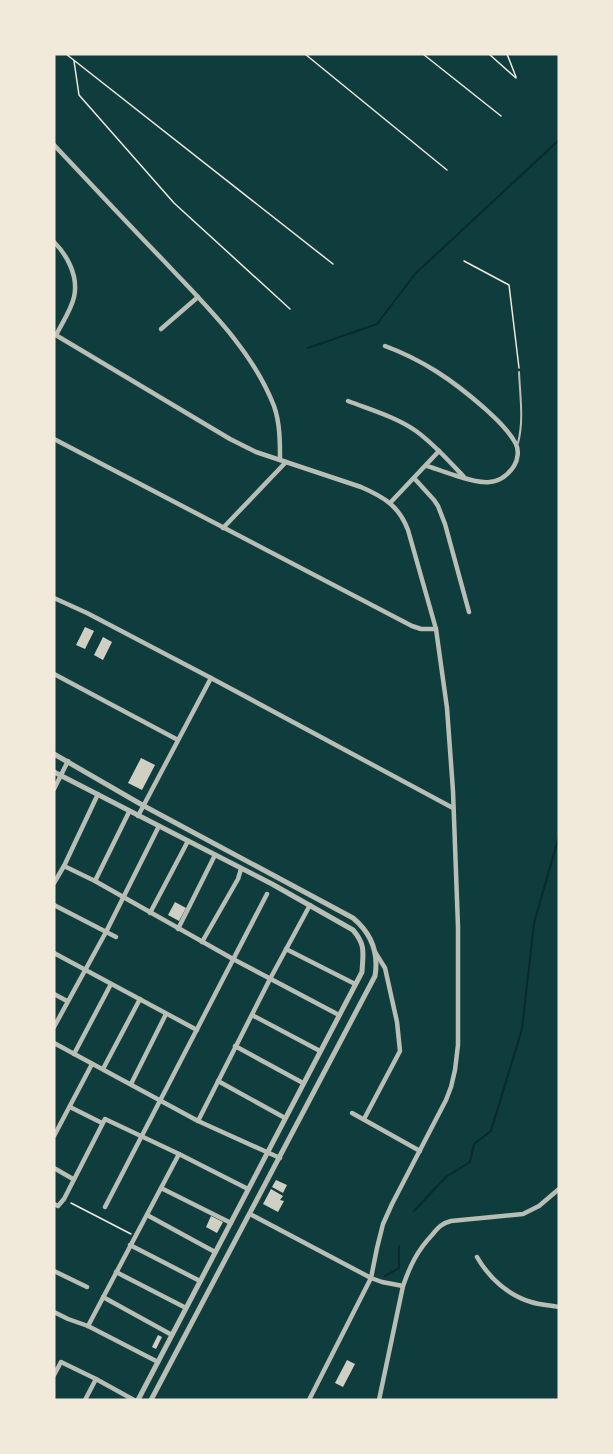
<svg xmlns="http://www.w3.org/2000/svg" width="613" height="1454" viewBox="0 0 613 1454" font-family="Barlow,sans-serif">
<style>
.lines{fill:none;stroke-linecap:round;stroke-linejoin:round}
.stream{stroke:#0a2a2b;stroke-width:2}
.building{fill:#cfcfc3}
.path{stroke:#f1e9da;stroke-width:1.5}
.service{stroke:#b8beb3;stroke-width:2}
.minor{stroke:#b8beb3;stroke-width:4.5}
.tertiary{stroke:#b8beb3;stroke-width:5}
</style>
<rect width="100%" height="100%" fill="#0f3d3e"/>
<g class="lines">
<g class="stream">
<path d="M308 348 377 324 415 274 559 140"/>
<path d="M414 1211 446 1177 470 1162 474 1144 491 1131 522 1029 534 923 559 836"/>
<path d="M385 1276 399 1268V1246"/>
</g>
</g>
<g class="building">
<path d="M85 627 94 631 85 649 76 645Z"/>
<path d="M103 637 112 642 103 660 94 655Z"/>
<path d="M141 758 155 765 142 790 128 783Z"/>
<path d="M175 902 186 908 179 921 168 915Z"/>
<path d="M276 1180 287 1185 283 1193 272 1187Z"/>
<path d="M271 1189 283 1196 280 1200 284 1201 278 1212 263 1204Z"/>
<path d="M211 1216 223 1222 217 1233 206 1227Z"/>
<path d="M158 1335 162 1337 156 1349 152 1347Z"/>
<path d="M347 1360 355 1364 343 1387 335 1383Z"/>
</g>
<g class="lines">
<g class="path">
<path d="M66 54 333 264"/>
<path d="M305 54 447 170"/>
<path d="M423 54 501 116"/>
<path d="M489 54 516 78"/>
<path d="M507 54 516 77"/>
<path d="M74 61 79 95 174 203 290 309"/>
<path d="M464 261 509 285 519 368"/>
<path d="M71 1203 131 1234"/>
</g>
<path class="service" d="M518 443C524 420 520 396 519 372"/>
<g class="minor">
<path d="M54 145C91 184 127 223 164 261 205 305 252 349 274 406 280 423 280 442 280 460"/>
<path d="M54 242C61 249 66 256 70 265 83 294 69 310 56 335"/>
<path d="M161 329 198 297"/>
<path d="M54 334 230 439 256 452 361 487C384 497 399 506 408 530L436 629 447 708 453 791 458 927V1045L455 1070 451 1087 446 1100 392 1204 383 1224 377 1248 371 1278 309 1400"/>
<path d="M385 346C423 360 452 380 482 406 494 417 508 429 516 444 519 450 518 460 514 466 499 489 479 483 457 476 447 473 437 469 427 466"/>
<path d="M348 401C371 410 396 417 416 431 434 444 449 461 464 477"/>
<path d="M54 439 412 626 421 629H436"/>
<path d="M414 478 434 500 438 506 445 524 469 612"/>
<path d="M390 503 439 451"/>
<path d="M223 528 286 462"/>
<path d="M54 598 87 613 211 678 453 808"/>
<path d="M54 674 178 740"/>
<path d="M54 789 68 761"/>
<path d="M138 816 211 678"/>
<path d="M64 866 95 881 233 959 339 1015"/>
<path d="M95 881 129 812"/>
<path d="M54 883 64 866 98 794"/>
<path d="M54 905 116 937"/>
<path d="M150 913 188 841"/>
<path d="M178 929 215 855"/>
<path d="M202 942 238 879 241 869"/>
<path d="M286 949 355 984"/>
<path d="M54 953 197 1030"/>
<path d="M54 994 67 1001"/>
<path d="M252 1015 320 1051"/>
<path d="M54 1027 106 932 159 826"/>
<path d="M54 1043 198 1121 280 1158"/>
<path d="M235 1046 303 1083"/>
<path d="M74 1054 111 984"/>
<path d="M103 1069 140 999"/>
<path d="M218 1081 285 1118"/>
<path d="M131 1084 166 1014"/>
<path d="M70 1107 102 1123"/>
<path d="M352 1113 420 1151"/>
<path d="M364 1119 400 1051 397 1022 385 968 375 952"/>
<path d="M198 1121 270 979 310 905"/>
<path d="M54 1136 92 1064"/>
<path d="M54 1168 73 1179"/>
<path d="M161 1188 231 1223"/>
<path d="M54 1204 58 1206 64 1199 105 1119 179 1154 248 1189"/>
<path d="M105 1207 267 894"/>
<path d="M250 1214 371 1278 382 1282 403 1286"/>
<path d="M147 1215 215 1252"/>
<path d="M130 1245 200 1281"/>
<path d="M477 1257C489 1278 508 1295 531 1302 540 1305 550 1305 559 1307"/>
<path d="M54 1271 87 1287"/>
<path d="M116 1272 186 1308"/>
<path d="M103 1297 172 1335"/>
<path d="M54 1312 68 1319 88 1326 158 1362"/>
<path d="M88 1326 179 1154"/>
<path d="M54 1375 61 1362 96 1379 134 1400"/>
<path d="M85 1400 96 1379"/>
<path d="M379 1400 403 1286C410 1266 417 1251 432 1235 438 1228 442 1223 451 1221L523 1214 539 1206 559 1189"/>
</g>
<g class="tertiary">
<path d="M54 754 144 806 353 918C371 933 379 952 375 976L151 1400"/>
<path d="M54 772 272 884 353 930C366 945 363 953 362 972L138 1400"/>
</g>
</g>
<rect width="613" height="1454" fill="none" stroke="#f1e9da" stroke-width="111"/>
</svg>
